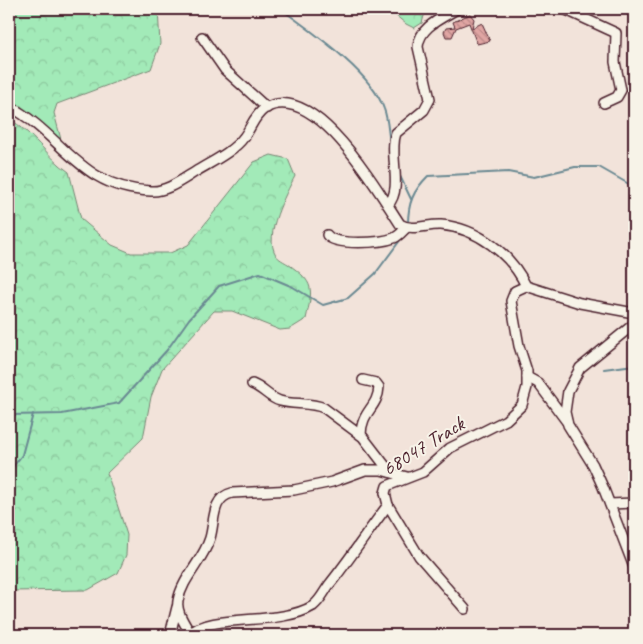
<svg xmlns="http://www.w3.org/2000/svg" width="643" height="644" viewBox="0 0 643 644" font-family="Caveat,sans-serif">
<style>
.forest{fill:url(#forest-crowns);stroke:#768472}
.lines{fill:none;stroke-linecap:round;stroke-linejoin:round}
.stream{stroke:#6a8992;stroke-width:2}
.building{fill:url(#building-back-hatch);stroke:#4a1f2b}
.minor-casing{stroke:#4a1f2b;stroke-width:12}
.minor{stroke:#f7f3e8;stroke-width:9}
.labels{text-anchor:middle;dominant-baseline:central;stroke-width:4;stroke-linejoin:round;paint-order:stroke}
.street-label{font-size:21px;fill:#4a1f2b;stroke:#f7f3e8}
</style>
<defs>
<pattern id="forest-crowns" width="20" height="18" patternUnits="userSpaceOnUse" patternTransform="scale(1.25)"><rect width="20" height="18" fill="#a2eab8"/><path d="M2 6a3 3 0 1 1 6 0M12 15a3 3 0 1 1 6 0" fill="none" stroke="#8dc89e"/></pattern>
<pattern id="building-back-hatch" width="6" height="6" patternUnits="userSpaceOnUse" patternTransform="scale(1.25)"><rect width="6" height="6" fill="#e0a5a3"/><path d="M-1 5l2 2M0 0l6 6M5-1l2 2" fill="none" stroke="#b88685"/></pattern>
</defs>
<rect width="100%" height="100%" fill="#f2e3da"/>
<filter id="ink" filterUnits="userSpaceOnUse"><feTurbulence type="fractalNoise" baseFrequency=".02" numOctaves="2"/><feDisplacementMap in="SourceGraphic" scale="10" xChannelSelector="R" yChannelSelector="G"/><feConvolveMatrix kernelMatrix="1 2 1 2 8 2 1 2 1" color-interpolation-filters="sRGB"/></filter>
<g filter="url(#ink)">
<g class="forest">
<path d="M9 9H158L160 44 151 69 57 104 54 113 63 147 9 103Z"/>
<path d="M388 9H426L422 23 414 28 406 24Z"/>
<path d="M9 119C33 132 47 157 69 172L81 219 112 245 131 253H170L188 245 254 162 271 155 288 159 295 176C286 194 263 235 276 255 278 259 285 262 288 264 315 283 313 288 306 319L290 329 280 330 232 311H214L162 369 151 397 143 438 107 473 127 535 126 555 118 573 88 590 9 591Z"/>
</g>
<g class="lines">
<g class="stream">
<path d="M281 9C311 31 372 73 384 109 388 119 388 132 390 143"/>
<path d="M9 14 18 9"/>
<path d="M399 174 411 199"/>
<path d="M408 224C408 203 413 191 428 176L508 172 534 177 575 167H599L634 187"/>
<path d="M604 369 634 365"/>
<path d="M9 415 62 414 119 403 167 350 189 319 219 286 260 273 293 287 323 305 348 298 375 274 404 235"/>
<path d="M9 472 22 455 33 414"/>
</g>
</g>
<path class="building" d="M470 14 474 19 472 28 482 23 490 41 477 44 469 23 456 28 452 37H446L444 32 446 28 455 27 453 22Z"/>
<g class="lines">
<g class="minor-casing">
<g id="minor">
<path d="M564 9 616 33 615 62 621 90 617 97 604 103"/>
<path d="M202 37 225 70 267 108"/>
<path d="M9 106C63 135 80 189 151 191 166 192 182 180 195 172 211 162 233 152 244 137 251 128 254 116 264 109 314 78 378 191 400 224 413 232 427 224 441 225 477 228 511 254 526 286L580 303 634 313"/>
<path d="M388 205C404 187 388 155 396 133L424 110 430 99 418 47C419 27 442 18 457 9"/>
<path d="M327 235C335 246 381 243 394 238 399 236 402 232 406 228"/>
<path d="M634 324 580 368 568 391 565 412 568 425 593 465 603 487 634 567"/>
<path d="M527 377 538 383 567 422"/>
<path d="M252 384C263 388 269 398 280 401 294 405 310 402 324 408L363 437 390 472"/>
<path d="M361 435C361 411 378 408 379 387L376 383 363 380"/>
<path d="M610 504 634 503"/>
<path d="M388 505 419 556 465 609"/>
<path d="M190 633C185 624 176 612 178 601 182 578 203 561 210 538 215 522 211 498 232 493L294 490 332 482 365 470H381L407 477"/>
<path d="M170 635 177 607"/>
<path d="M188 635C212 612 278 627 313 606 320 601 324 592 329 585 350 559 368 531 388 505L385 493 387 486 423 472 450 448 506 420 522 405 527 387V371L519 346 511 301 515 291 526 286"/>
</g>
</g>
<use href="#minor" class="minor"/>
</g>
</g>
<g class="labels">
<g class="street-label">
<text transform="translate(423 446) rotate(-32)">68047 Track</text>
</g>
</g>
<rect width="643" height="644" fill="none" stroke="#f7f3e8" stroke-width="30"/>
<rect x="15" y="15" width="613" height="614" fill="none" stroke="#4a1f2b" stroke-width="2" filter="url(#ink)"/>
</svg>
